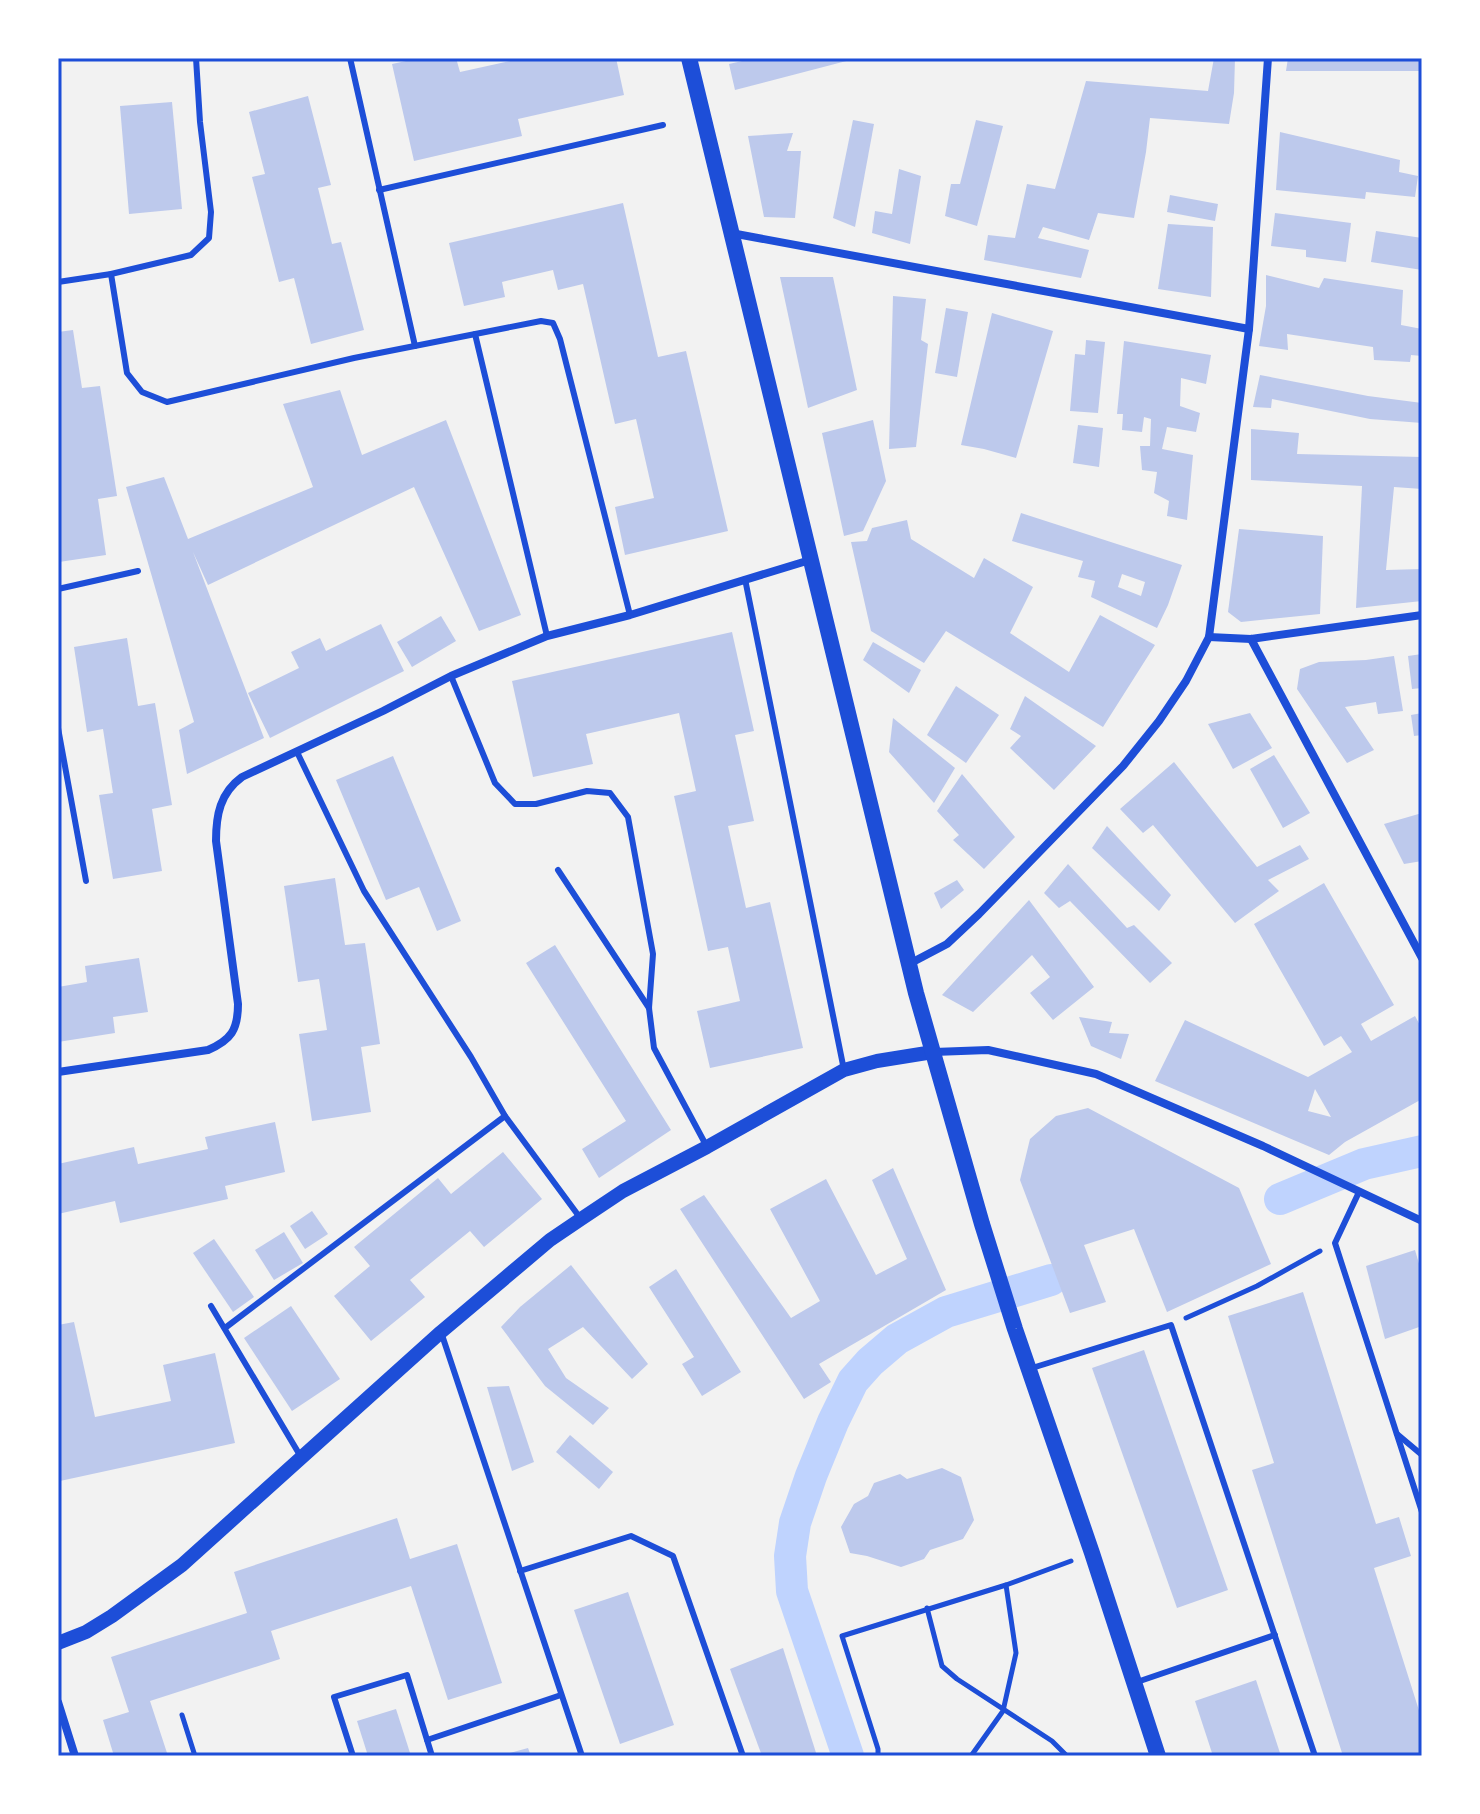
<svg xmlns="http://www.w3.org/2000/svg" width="1480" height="1814" viewBox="0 0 1480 1814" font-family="'Public Sans',sans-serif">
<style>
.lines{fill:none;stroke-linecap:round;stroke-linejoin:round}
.canal{stroke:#bfd3fe;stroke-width:32}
.building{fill:#bdc9ec;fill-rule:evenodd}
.path{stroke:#1d4ed8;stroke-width:5}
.service{stroke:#1d4ed8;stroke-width:6}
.minor{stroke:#1d4ed8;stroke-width:8}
.tertiary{stroke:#1d4ed8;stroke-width:14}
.secondary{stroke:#1d4ed8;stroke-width:16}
.neatline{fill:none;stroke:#1d4ed8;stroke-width:3}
</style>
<rect width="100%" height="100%" fill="#f2f2f2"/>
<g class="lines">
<g class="canal">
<path d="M1280 1199 1364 1164 1422 1151"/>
<path d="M848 1756 792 1591 790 1556 795 1523 811 1476 833 1422 853 1381 870 1362 897 1339 946 1312 1051 1280"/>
</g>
</g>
<g class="building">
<path d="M420 58H456L460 72 524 58H616L624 95 518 119 522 136 414 161 392 64Z"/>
<path d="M755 58H853L854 59 735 90 729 64Z"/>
<path d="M1214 58H1235L1234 93 1229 124 1150 118 1146 152 1134 218 1098 213 1089 240 1043 227 1038 238 1089 250 1081 278 984 260 988 235 1015 238 1027 184 1055 189 1086 81 1208 91Z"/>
<path d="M1288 58H1422V71H1286Z"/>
<path d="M308 96 331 185 318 188 332 244 341 242 364 330 311 344 294 278 279 282 252 177 265 174 249 112Z"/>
<path d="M172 102 182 209 129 214 120 106Z"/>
<path d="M853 120 874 124 855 227 833 218Z"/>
<path d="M976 120 1003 126 977 226 945 216 951 184H960Z"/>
<path d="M1280 132 1400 160 1399 172 1418 176 1415 197 1366 192 1365 199 1276 190Z"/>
<path d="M793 133 787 151H801L795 218 764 217 748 136Z"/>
<path d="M899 169 921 176 910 244 872 233 875 211 892 214Z"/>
<path d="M1170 195 1218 204 1215 221 1167 212Z"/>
<path d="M623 203 658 357 686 351 728 531 625 555 615 507 654 498 636 419 615 424 583 284 558 290 553 270 502 282 505 297 464 306 449 243Z"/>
<path d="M1275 213 1351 223 1346 262 1306 257V250L1271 246Z"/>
<path d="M1168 224 1213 227 1211 297 1158 289Z"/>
<path d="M1376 231 1422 238V270L1371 262Z"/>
<path d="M1266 275 1319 288 1324 278 1403 290 1401 325 1422 329V356L1411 355 1410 362 1374 360 1373 347 1287 334 1288 350 1259 346 1266 306Z"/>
<path d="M780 277H833L857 390 808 408Z"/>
<path d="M893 296 926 299 921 340 928 344 916 447 889 449Z"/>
<path d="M946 308 968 312 957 377 935 373Z"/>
<path d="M992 313 1053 331 1016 458 984 449 961 445Z"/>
<path d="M73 330 82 388 100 386 117 496 98 499 106 555 59 562 58 484H61L58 464V332Z"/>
<path d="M1086 340 1105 342 1098 413 1070 411 1075 354 1085 355Z"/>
<path d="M1124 341 1211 355 1206 384 1181 378 1180 406 1200 413 1196 432 1167 427 1162 449 1193 455 1187 520 1167 516 1169 501 1154 493 1157 472 1142 470 1140 446H1150L1151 419 1144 417 1142 432 1122 430 1123 414H1117Z"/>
<path d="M1260 375 1368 396 1422 403V423L1370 419 1272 399 1271 408 1253 407Z"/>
<path d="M340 390 362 455 446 420 521 615 479 631 414 487 208 585 193 552 264 738 187 774 179 730 194 722 126 487 164 477 188 539 313 487 283 404Z"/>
<path d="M873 420 886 481 863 531 844 536 822 433Z"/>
<path d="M1078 425 1103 428 1099 467 1073 463Z"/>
<path d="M1251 429 1299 433 1297 454 1422 457V489L1394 487 1386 570 1422 569V601L1356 608 1362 486 1251 480Z"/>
<path d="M1021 513 1182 565 1168 605 1157 628 1091 597 1095 581 1078 577 1083 561 1012 541ZM1122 574 1145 582 1141 596 1118 587Z"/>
<path d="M907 520 911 539 974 578 984 558 1033 587 1010 633 1069 672 1100 615 1155 645 1103 727 946 631 924 663 871 631 851 542 867 541 872 528Z"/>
<path d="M1239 529 1323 536 1320 614 1241 622 1228 612Z"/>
<path d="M441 616 456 641 412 667 397 642Z"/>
<path d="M381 624 404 671 270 738 248 693 299 668 291 652 320 638 326 651Z"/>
<path d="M732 632 754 731 735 735 754 821 728 826 746 908 770 902 803 1048 710 1068 697 1011 740 1001 728 947 708 951 674 796 696 791 679 713 586 734 593 764 533 777 512 681Z"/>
<path d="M127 638 138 706 155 703 172 805 152 809 162 871 113 879 99 795 113 793 103 729 87 732 74 647Z"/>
<path d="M873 642 921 670 909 693 863 660Z"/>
<path d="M1422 654V688L1412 689 1408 656Z"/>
<path d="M1394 656 1403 711 1378 714 1376 702 1345 707 1374 750 1347 763 1297 689 1300 669 1319 662 1366 660Z"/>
<path d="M956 686 999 715 966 763 927 735Z"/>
<path d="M1025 696 1096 746 1054 790 1010 748 1021 736 1010 729Z"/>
<path d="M1250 713 1272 748 1233 769 1208 724Z"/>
<path d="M1422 713V735L1414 736 1411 715Z"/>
<path d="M893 718 955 768 934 803 889 752Z"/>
<path d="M1274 755 1310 813 1283 828 1250 769Z"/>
<path d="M393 756 461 921 437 931 419 887 386 900 336 780Z"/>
<path d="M1174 762 1257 867 1300 845 1309 859 1268 880 1279 891 1235 923 1153 825 1143 833 1120 809Z"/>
<path d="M962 774 1015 837 984 869 953 840 959 835 937 811Z"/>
<path d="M1422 813V861L1404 864 1384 824Z"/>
<path d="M1107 826 1171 895 1159 911 1092 848Z"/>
<path d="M1068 864 1127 928 1134 925 1172 963 1150 983 1070 901 1059 908 1044 893Z"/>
<path d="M335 878 345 945 365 943 380 1044 361 1047 371 1112 312 1121 299 1034 327 1030 319 979 298 982 284 886Z"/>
<path d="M957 880 964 890 941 909 934 893Z"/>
<path d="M1324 883 1394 1005 1361 1024 1371 1041 1415 1016 1422 1029V1099L1345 1142 1329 1155 1155 1081 1185 1020 1308 1077 1352 1052 1341 1036 1324 1046 1254 924ZM1315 1089 1331 1117 1308 1111Z"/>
<path d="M1029 900 1094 987 1053 1020 1030 993 1050 977 1032 955 973 1012 942 995Z"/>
<path d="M555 945 671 1130 599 1178 582 1149 626 1121 526 963Z"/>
<path d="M139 958 148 1012 113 1017 115 1033 58 1042V987L87 982 85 966Z"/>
<path d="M1079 1017 1112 1022 1109 1033 1129 1034 1121 1059 1091 1046Z"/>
<path d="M1088 1108 1239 1188 1271 1264 1167 1312 1134 1229 1084 1245 1106 1302 1070 1313 1020 1180 1030 1139 1056 1116Z"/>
<path d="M275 1122 285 1172 225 1186 228 1199 120 1223 115 1201 58 1214V1164L134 1147 138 1164 208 1149 205 1137Z"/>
<path d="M503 1152 542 1199 484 1247 470 1231 410 1280 425 1297 371 1341 334 1296 370 1266 354 1247 438 1178 451 1194Z"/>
<path d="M893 1168 946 1290 819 1364 831 1382 804 1399 680 1209 704 1195 791 1318 820 1301 770 1209 826 1179 876 1275 907 1259 872 1180Z"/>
<path d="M312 1211 328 1234 305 1249 290 1226Z"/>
<path d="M284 1232 303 1263 274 1280 255 1250Z"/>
<path d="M214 1239 254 1297 233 1312 193 1253Z"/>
<path d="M1415 1250 1422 1274V1326L1385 1339 1366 1266Z"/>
<path d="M571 1265 648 1364 632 1379 583 1327 548 1349 566 1378 609 1408 593 1425 545 1386 501 1327 520 1307Z"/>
<path d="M676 1269 741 1372 702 1396 682 1364 694 1357 649 1287Z"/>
<path d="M1303 1292 1376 1524 1399 1517 1411 1556 1374 1568 1422 1720V1756H1343L1252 1470 1274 1463 1228 1316Z"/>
<path d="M291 1306 340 1379 292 1411 244 1338Z"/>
<path d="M74 1322 95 1417 171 1401 163 1365 215 1353 235 1443 60 1481 58 1472V1325Z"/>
<path d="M1144 1350 1228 1590 1177 1608 1092 1368Z"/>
<path d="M509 1386 534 1462 512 1471 487 1387Z"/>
<path d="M570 1435 613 1472 599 1489 556 1452Z"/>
<path d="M942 1468 961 1477 974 1520 963 1539 930 1550 924 1559 901 1567 867 1556 850 1553 841 1527 854 1504 868 1496 874 1483 900 1474 907 1479Z"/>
<path d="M397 1518 410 1559 457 1544 502 1683 448 1700 411 1586 271 1631 280 1659 150 1701 168 1756H114L103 1720 129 1712 111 1657 247 1613 234 1572Z"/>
<path d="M628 1592 674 1725 620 1744 574 1610Z"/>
<path d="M783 1648 817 1756H762L730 1669Z"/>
<path d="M1256 1680 1281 1756H1213L1195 1701Z"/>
<path d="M396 1709 411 1756H368L357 1721Z"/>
<path d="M528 1748 531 1756H503V1755Z"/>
</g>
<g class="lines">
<g class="path">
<path d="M1186 1318 1257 1286 1320 1251"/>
<path d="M927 1608 942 1666 957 1679 1052 1741 1067 1756"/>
<path d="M182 1715 195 1756"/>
<path d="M878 1756V1749L842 1636 1006 1585 1071 1561"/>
<path d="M971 1756 1003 1711 1016 1653 1006 1585"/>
</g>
<g class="service">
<path d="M350 58 415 346"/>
<path d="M379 190 663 125"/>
<path d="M111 274 127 373 142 392 167 402 354 358 541 321 553 323 560 339 630 615"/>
<path d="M58 282 111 274 191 255 209 238 211 212 200 122 196 58"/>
<path d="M475 334 547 636"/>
<path d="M745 579 844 1070"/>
<path d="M58 589 138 571"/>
<path d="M451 676 495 783 515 804H536L587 791 610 793 628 817 653 954 649 1008 654 1048 707 1147"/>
<path d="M58 728 86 881"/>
<path d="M297 752 364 891 471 1057 505 1116 581 1219"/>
<path d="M558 870 649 1008"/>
<path d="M1359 1192 1335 1243 1422 1512"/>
<path d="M211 1306 301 1457"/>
<path d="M225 1328 505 1116"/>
<path d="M441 1332 582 1756"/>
<path d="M1032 1368 1171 1325 1315 1756"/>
<path d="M1397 1434 1422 1455"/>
<path d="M520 1571 631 1536 673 1556 743 1756"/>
<path d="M1137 1682 1275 1635"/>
<path d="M427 1740 561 1695"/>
<path d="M353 1756 334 1697 407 1675 432 1756"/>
</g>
<g class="minor">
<path d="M731 233 1249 329"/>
<path d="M1209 637 1251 639 1422 615"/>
<path d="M1251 639 1422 958"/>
<path d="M909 964 947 944 979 914 1123 766 1159 721 1186 681 1209 637 1249 329 1268 58"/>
<path d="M934 1052 988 1050 1096 1074 1263 1146 1422 1221"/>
<path d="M58 1072 208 1050C231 1040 238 1030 238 1004L216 841C216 815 220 793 242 777L383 711 451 676 547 636 630 615 810 560"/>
<path d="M58 1702 75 1756"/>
</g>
<path class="tertiary" d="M58 1643 86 1632 112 1616 182 1565 441 1332 550 1240 581 1219 623 1191 707 1147 844 1070 877 1061 933 1052"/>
<path class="secondary" d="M689 58 916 993 982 1224 1015 1329 1092 1553 1158 1756"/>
</g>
<rect width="1480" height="1814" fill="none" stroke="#ffffff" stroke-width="120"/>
<rect x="60" y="60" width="1360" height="1694" class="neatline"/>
</svg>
